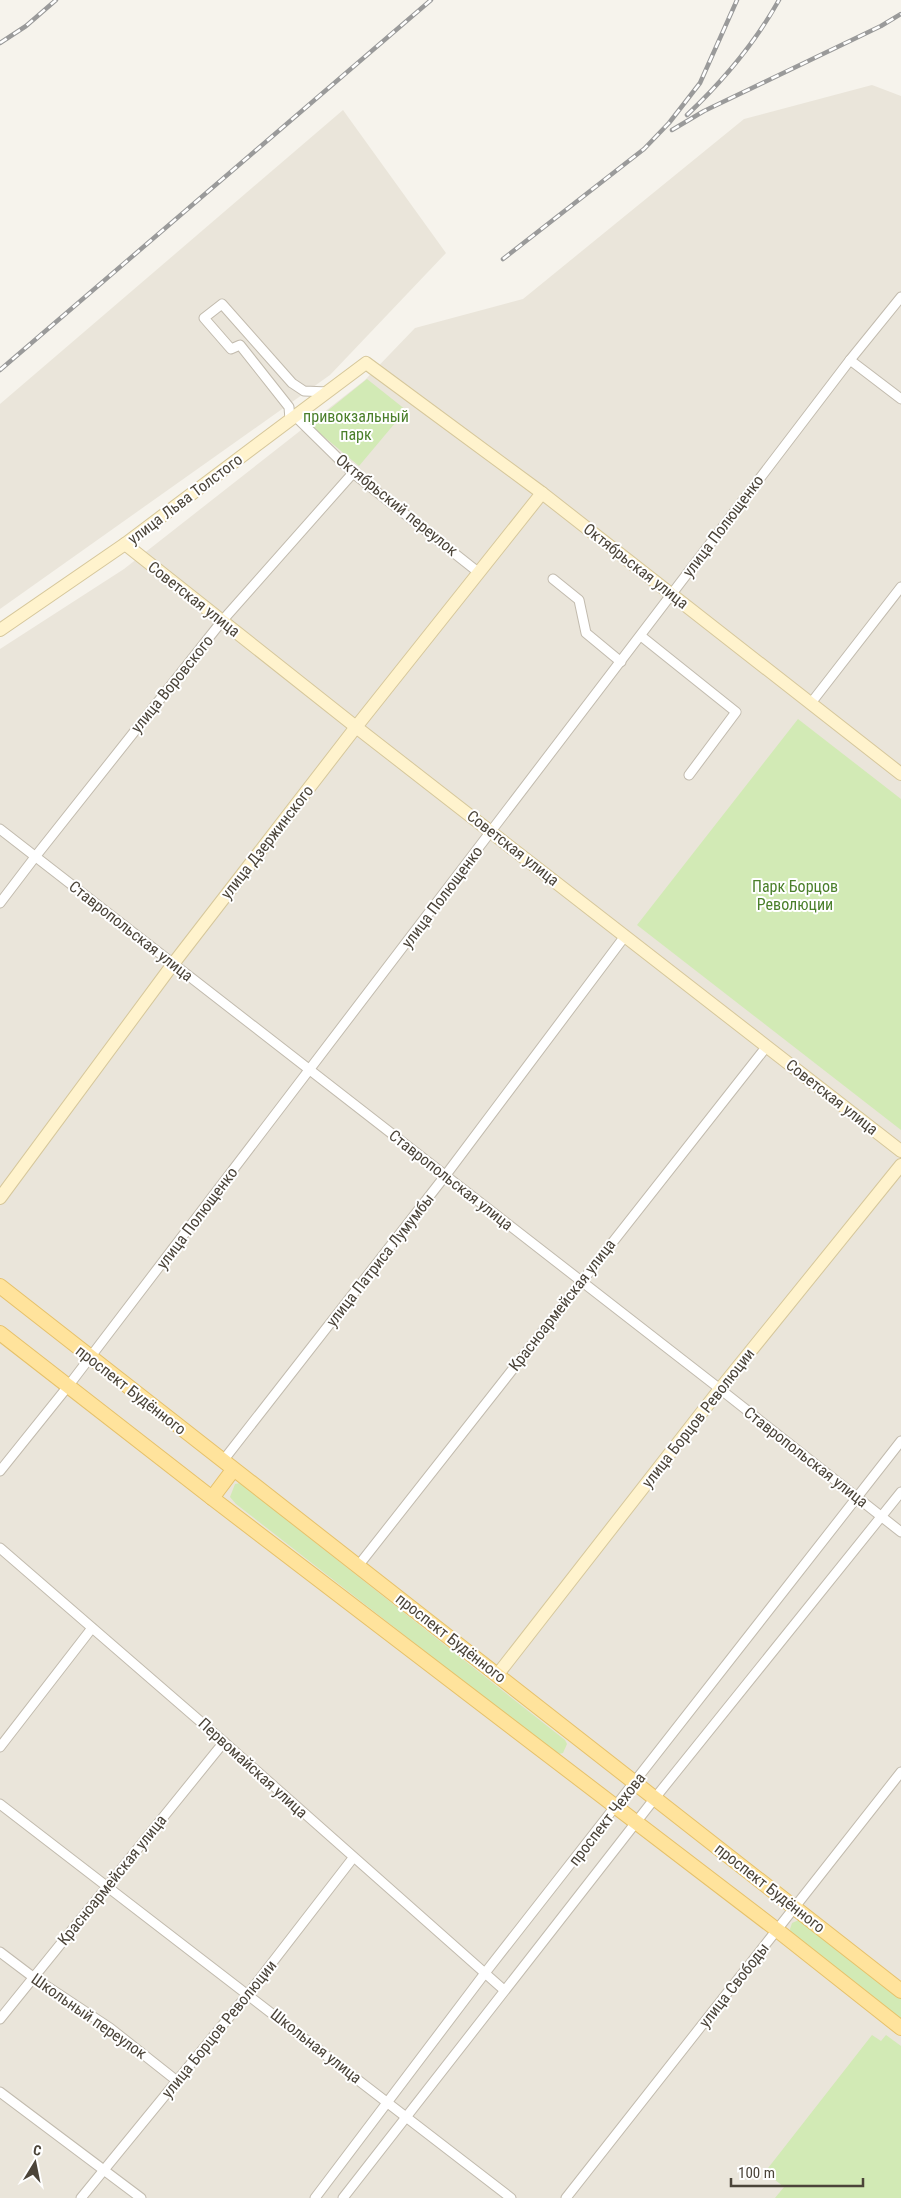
<svg xmlns="http://www.w3.org/2000/svg" width="901" height="2198" viewBox="0 0 901 2198" font-family="'Roboto Condensed',sans-serif">
<style>
.residential{fill:#eae5da}
.green{fill:#d2eab5}
.lines{fill:none;stroke-linecap:round;stroke-linejoin:round}
.street-casing{stroke:#c2bbae;stroke-width:11}
.secondary-casing{stroke:#d6c79b;stroke-width:14}
.primary-casing{stroke:#e6c16a;stroke-width:16}
.street{stroke:#fff;stroke-width:9}
.secondary{stroke:#fff3cd;stroke-width:12}
.primary{stroke:#ffe39c;stroke-width:14}
.rail-casing{stroke:#9a9a9a;stroke-width:4.5}
.rail{stroke:#fff;stroke-width:2.5;stroke-dasharray:8;stroke-linecap:butt}
.labels{text-anchor:middle;dominant-baseline:central;stroke-width:4;stroke-linejoin:round;paint-order:stroke}
.park-label{font-size:16px;fill:#4a7f2a;stroke:#fff}
.street-label{font-size:16px;fill:#4b4439;stroke:#fff}
</style>
<rect width="100%" height="100%" fill="#f6f3ec"/>
<g class="residential">
<path d="M872 85 901 96V2198H0V649L124 569 365 380 415 328 523 299 744 119Z"/>
<path d="M343 110 446 253 330 375 0 609V404Z"/>
</g>
<g class="green">
<path d="M367 379 406 410 359 466 310 425Z"/>
<path d="M798 719 901 799V1130L637 925Z"/>
<path d="M240 1483 565 1740 567 1744 563 1753 559 1754 530 1733 236 1504 230 1497 235 1484Z"/>
<path d="M801 1919 901 1997V2023L791 1935 790 1929 792 1923Z"/>
<path d="M872 2035 881 2041 886 2035 901 2046V2198H775L784 2187 765 2172Z"/>
</g>
<g class="lines">
<g class="street-casing">
<g id="street">
<path d="M850 360 901 399"/>
<path d="M295 416 353 473 478 572"/>
<path d="M290 420 289 407 240 345 231 349 204 318 222 304 292 383 304 391 328 392"/>
<path d="M553 579 579 600 586 633 621 662"/>
<path d="M641 636 736 712 689 775"/>
<path d="M811 703 901 587"/>
<path d="M0 829 720 1389 901 1532"/>
<path d="M0 903 35 857 222 621 353 473"/>
<path d="M222 1462 445 1176 625 936"/>
<path d="M0 1471 69 1385 850 360 901 297"/>
<path d="M0 1548 224 1742 504 1990"/>
<path d="M358 1566 767 1046"/>
<path d="M0 1747 92 1628"/>
<path d="M0 1804 511 2198"/>
<path d="M0 1952 33 1977 110 2028 177 2081"/>
<path d="M0 2019 224 1742"/>
<path d="M0 2092 141 2198"/>
<path d="M81 2198 248 1994 353 1858"/>
<path d="M315 2198 485 1973 901 1441"/>
<path d="M343 2198 655 1798 901 1492"/>
<path d="M566 2198 901 1772"/>
</g>
</g>
<g class="secondary-casing">
<g id="secondary">
<path d="M125 544 356 727 901 1151"/>
<path d="M0 630 125 544 366 363 542 493 901 774"/>
<path d="M0 1198 173 964 356 727 542 493"/>
<path d="M498 1674 720 1389 901 1165"/>
</g>
</g>
<g class="primary-casing">
<g id="primary">
<path d="M0 1286 901 1991"/>
<path d="M0 1333 212 1498 777 1930 901 2028"/>
<path d="M212 1498 233 1470"/>
</g>
</g>
<use href="#street" class="street"/>
<use href="#secondary" class="secondary"/>
<use href="#primary" class="primary"/>
<g class="rail-casing">
<g id="rail">
<path d="M0 43 26 26 56 0"/>
<path d="M687 115C723 81 755 43 779 0"/>
<path d="M672 130 704 111 881 26 901 14"/>
<path d="M503 259 644 149 669 123 700 83 737 0"/>
<path d="M0 370 431 0"/>
</g>
</g>
<use href="#rail" class="rail"/>
</g>
<g class="labels">
<g class="park-label">
<text x="356" y="416">привокзальный<tspan x="356" dy="18">парк</tspan></text>
<text x="795" y="886">Парк Борцов<tspan x="795" dy="18">Революции</tspan></text>
</g>
<g class="street-label">
<text transform="translate(185 499) rotate(-37)">улица Льва Толстого</text>
<text transform="translate(397 505) rotate(39)">Октябрьский переулок</text>
<text transform="translate(723 526) rotate(-53)">улица Полющенко</text>
<text transform="translate(636 566) rotate(38)">Октябрьская улица</text>
<text transform="translate(194 599) rotate(38)">Советская улица</text>
<text transform="translate(172 684) rotate(-51)">улица Воровского</text>
<text transform="translate(267 842) rotate(-52)">улица Дзержинского</text>
<text transform="translate(513 848) rotate(38)">Советская улица</text>
<text transform="translate(442 897) rotate(-53)">улица Полющенко</text>
<text transform="translate(131 931) rotate(38)">Ставропольская улица</text>
<text transform="translate(832 1097) rotate(38)">Советская улица</text>
<text transform="translate(451 1180) rotate(38)">Ставропольская улица</text>
<text transform="translate(197 1218) rotate(-53)">улица Полющенко</text>
<text transform="translate(380 1260) rotate(-52)">улица Патриса Лумумбы</text>
<text transform="translate(562 1305) rotate(-52)">Красноармейская улица</text>
<text transform="translate(131 1390) rotate(38)">проспект Будённого</text>
<text transform="translate(698 1418) rotate(-52)">улица Борцов Революции</text>
<text transform="translate(806 1457) rotate(38)">Ставропольская улица</text>
<text transform="translate(451 1638) rotate(38)">проспект Будённого</text>
<text transform="translate(253 1768) rotate(42)">Первомайская улица</text>
<text transform="translate(607 1819) rotate(-52)">проспект Чехова</text>
<text transform="translate(112 1880) rotate(-51)">Красноармейская улица</text>
<text transform="translate(770 1888) rotate(38)">проспект Будённого</text>
<text transform="translate(734 1985) rotate(-52)">улица Свободы</text>
<text transform="translate(89 2016) rotate(35)">Школьный переулок</text>
<text transform="translate(219 2029) rotate(-51)">улица Борцов Революции</text>
<text transform="translate(316 2046) rotate(38)">Школьная улица</text>
</g>
</g>
<g transform="translate(35 2163) rotate(10)" stroke="#ffffff" stroke-width="4" paint-order="stroke">
<path d="M0-4L9 19L0 12L-9 19Z" fill="#4b4439"/>
<text y="-8" font-size="14" font-weight="bold" text-anchor="middle" fill="#4b4439">С</text>
</g>
<path d="M731 2178v8h132v-8" fill="none" stroke="#4b4439" stroke-width="2.5"/>
<text x="738" y="2178" font-size="15" fill="#4b4439" stroke="#ffffff" stroke-width="4" paint-order="stroke">100 m</text>
</svg>
